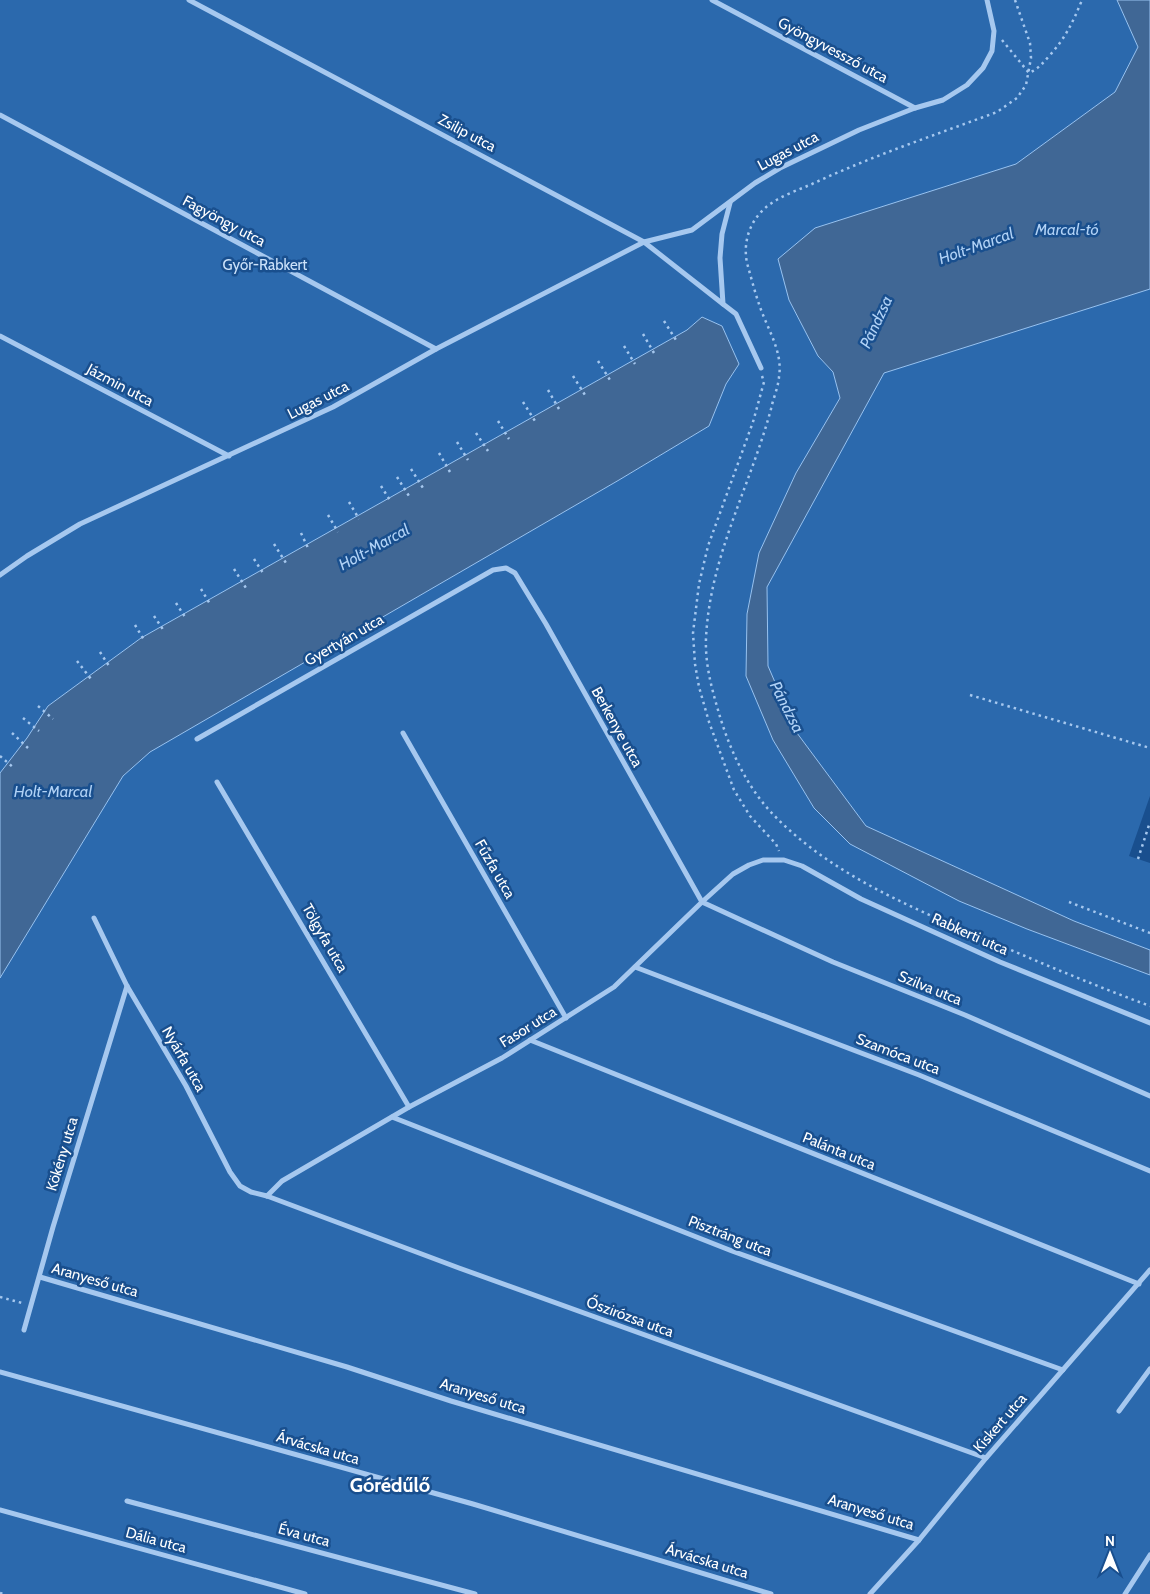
<svg xmlns="http://www.w3.org/2000/svg" width="1150" height="1594" viewBox="0 0 1150 1594" font-family="Cabin,sans-serif">
<style>
.green{fill:#2b69ad}
.water{fill:#406795;stroke:#98c3f1}
.lines{fill:none;stroke-linecap:round;stroke-linejoin:round}
.path{stroke:#a6c8ef;stroke-width:2.5;stroke-dasharray:2.5 4;stroke-linecap:butt}
.minor{stroke:#a6c8ef;stroke-width:5}
.labels{text-anchor:middle;dominant-baseline:central;stroke-width:5;stroke-linejoin:round;paint-order:stroke}
.street-label{font-size:15px;fill:#fff;stroke:#194f8e}
.park-label{font-size:15px;fill:#cce2fa;stroke:#194f8e}
.water-label{font-size:16px;font-style:italic;fill:#b1d2f6;stroke:#194f8e}
.district-label{font-size:20px;font-weight:bold;fill:#fff;stroke:#194f8e}
</style>
<rect width="100%" height="100%" fill="#194f8e"/>
<g class="green">
<path d="M0 0H1117L1138 47 1115 92 1016 164 815 228 789 300 818 356 833 372 840 398 796 473 759 553 747 614 746 676 773 740 814 808 1027 929 1150 975V1594H0V978L123 776 150 752 619 480 709 426 726 384 739 364 722 326 702 317 687 330 141 638 48 706 27 738 0 773Z"/>
<path d="M1150 289V796L1129 856 1150 863V950L1074 921 866 826 797 733 768 666 767 587 884 373Z"/>
</g>
<g class="water">
<path d="M1117 0H1150V289L884 373 767 587 768 666 797 733 866 826 1074 921 1150 950V975L1027 929 959 901 850 844 814 808 773 740 746 676 747 614 759 553 796 473 840 398 833 372 818 356 789 300 778 259 815 228 1016 164 1115 92 1138 47Z"/>
<path d="M702 317 722 326 739 364 726 384 709 426 619 480 150 752 123 776 0 978V773L27 738 48 706 141 638 687 330Z"/>
</g>
<g class="lines">
<g class="path">
<path d="M1015 0 1030 43 1031 58 1026 85 1017 98 997 112C935 135 872 156 812 184 796 191 777 197 764 209 749 223 743 243 747 263 751 277 755 293 760 307 768 330 783 352 779 377 778 388 773 399 771 409 750 487 710 556 706 638 705 663 711 686 718 710 728 745 744 782 769 810 827 873 912 908 990 941 1043 964 1096 986 1150 1006"/>
<path d="M1002 40 1029 73C1038 69 1043 63 1050 55 1066 37 1073 22 1082 0"/>
<path d="M664 321 676 340"/>
<path d="M643 334 654 353"/>
<path d="M624 346 635 364"/>
<path d="M598 361 610 380"/>
<path d="M573 376 585 395"/>
<path d="M762 376 764 382 753 422 708 546 699 584 693 633 695 664 699 687 709 722 734 790 750 816 776 844 779 851"/>
<path d="M548 390 559 409"/>
<path d="M523 402 535 421"/>
<path d="M498 421 509 439"/>
<path d="M476 433 488 451"/>
<path d="M457 442 468 460"/>
<path d="M439 453 450 472"/>
<path d="M411 469 423 488"/>
<path d="M397 477 409 496"/>
<path d="M381 486 391 502"/>
<path d="M349 502 359 519"/>
<path d="M328 515 338 532"/>
<path d="M301 533 308 548"/>
<path d="M274 544 286 563"/>
<path d="M254 559 263 573"/>
<path d="M234 569 246 588"/>
<path d="M201 589 210 604"/>
<path d="M176 603 185 617"/>
<path d="M154 616 164 631"/>
<path d="M135 625 144 640"/>
<path d="M100 652 109 666"/>
<path d="M77 661 91 679"/>
<path d="M970 695 1150 748"/>
<path d="M38 706 53 719"/>
<path d="M23 718 39 731"/>
<path d="M12 733 28 748"/>
<path d="M0 756 14 768"/>
<path d="M1138 859 1150 822"/>
<path d="M1069 902 1150 933"/>
<path d="M0 1297 22 1303"/>
<path d="M0 1593 3 1594"/>
</g>
<g class="minor">
<path d="M189 0 644 242 723 304"/>
<path d="M712 0 915 108"/>
<path d="M0 115 436 349"/>
<path d="M730 203 722 234 720 258 723 304 736 314 761 368"/>
<path d="M0 336 229 456"/>
<path d="M0 575 27 556 80 524 333 407 436 349 644 242 692 230 755 183 780 168 859 130 915 108 943 100 967 85 983 68 992 51 994 31 987 0"/>
<path d="M403 733 566 1018"/>
<path d="M197 739 493 570 506 568 515 573 546 624 702 902 833 962 965 1015 1150 1096"/>
<path d="M217 782 409 1107"/>
<path d="M94 918 127 986 186 1086 230 1172 240 1186 251 1192 267 1196 459 1268 986 1458"/>
<path d="M635 967 919 1075 1150 1171"/>
<path d="M530 1040 1139 1284"/>
<path d="M392 1117 732 1251 1063 1370"/>
<path d="M267 1196 282 1181 409 1107 502 1058 614 987 702 902 733 874 749 865 763 860H784L802 866 861 899 1000 962 1150 1023"/>
<path d="M40 1277 347 1367 451 1401 919 1540"/>
<path d="M24 1330 53 1227 127 986"/>
<path d="M0 1372 473 1504 771 1594"/>
<path d="M1119 1411 1150 1369"/>
<path d="M127 1501 475 1594"/>
<path d="M0 1510 305 1594"/>
<path d="M870 1594 919 1540 986 1458 1150 1270"/>
<path d="M1125 1594 1150 1555"/>
</g>
</g>
<g class="labels">
<g class="street-label">
<text transform="translate(833 50) rotate(28)">Gyöngyvessző utca</text>
<text transform="translate(467 133) rotate(28)">Zsilip utca</text>
<text transform="translate(788 151) rotate(-28)">Lugas utca</text>
<text transform="translate(224 221) rotate(28)">Fagyöngy utca</text>
<text transform="translate(120 385) rotate(28)">Jázmin utca</text>
<text transform="translate(318 400) rotate(-27)">Lugas utca</text>
<text transform="translate(344 640) rotate(-30)">Gyertyán utca</text>
<text transform="translate(617 727) rotate(61)">Berkenye utca</text>
<text transform="translate(495 869) rotate(60)">Fűzfa utca</text>
<text transform="translate(970 934) rotate(24)">Rabkerti utca</text>
<text transform="translate(325 938) rotate(60)">Tölgyfa utca</text>
<text transform="translate(930 988) rotate(22)">Szilva utca</text>
<text transform="translate(528 1027) rotate(-32)">Fasor utca</text>
<text transform="translate(898 1054) rotate(21)">Szamóca utca</text>
<text transform="translate(184 1059) rotate(60)">Nyárfa utca</text>
<text transform="translate(839 1151) rotate(22)">Palánta utca</text>
<text transform="translate(62 1154) rotate(-73)">Kökény utca</text>
<text transform="translate(730 1236) rotate(21)">Pisztráng utca</text>
<text transform="translate(95 1280) rotate(16)">Aranyeső utca</text>
<text transform="translate(630 1317) rotate(20)">Őszirózsa utca</text>
<text transform="translate(483 1396) rotate(17)">Aranyeső utca</text>
<text transform="translate(1000 1423) rotate(-49)">Kiskert utca</text>
<text transform="translate(318 1448) rotate(16)">Árvácska utca</text>
<text transform="translate(871 1512) rotate(17)">Aranyeső utca</text>
<text transform="translate(304 1535) rotate(15)">Éva utca</text>
<text transform="translate(156 1540) rotate(15)">Dália utca</text>
<text transform="translate(707 1561) rotate(17)">Árvácska utca</text>
</g>
<g class="park-label">
<text x="265" y="265">Győr-Rabkert</text>
</g>
<g class="water-label">
<text x="1067" y="229">Marcal-tó</text>
<text transform="translate(976 246) rotate(-20)">Holt-Marcal</text>
<text transform="translate(876 322) rotate(-65)">Pándzsa</text>
<text transform="translate(374 547) rotate(-29)">Holt-Marcal</text>
<text transform="translate(787 707) rotate(63)">Pándzsa</text>
<text x="53" y="791">Holt-Marcal</text>
</g>
<g class="district-label">
<text x="390" y="1485">Górédűlő</text>
</g>
</g>
<g transform="translate(1110 1554)" stroke="#194f8e" stroke-width="4" paint-order="stroke">
<path d="M0-4L9 19L0 12L-9 19Z" fill="#ffffff"/>
<text y="-8" font-size="14" font-weight="bold" text-anchor="middle" fill="#ffffff">N</text>
</g>
</svg>
